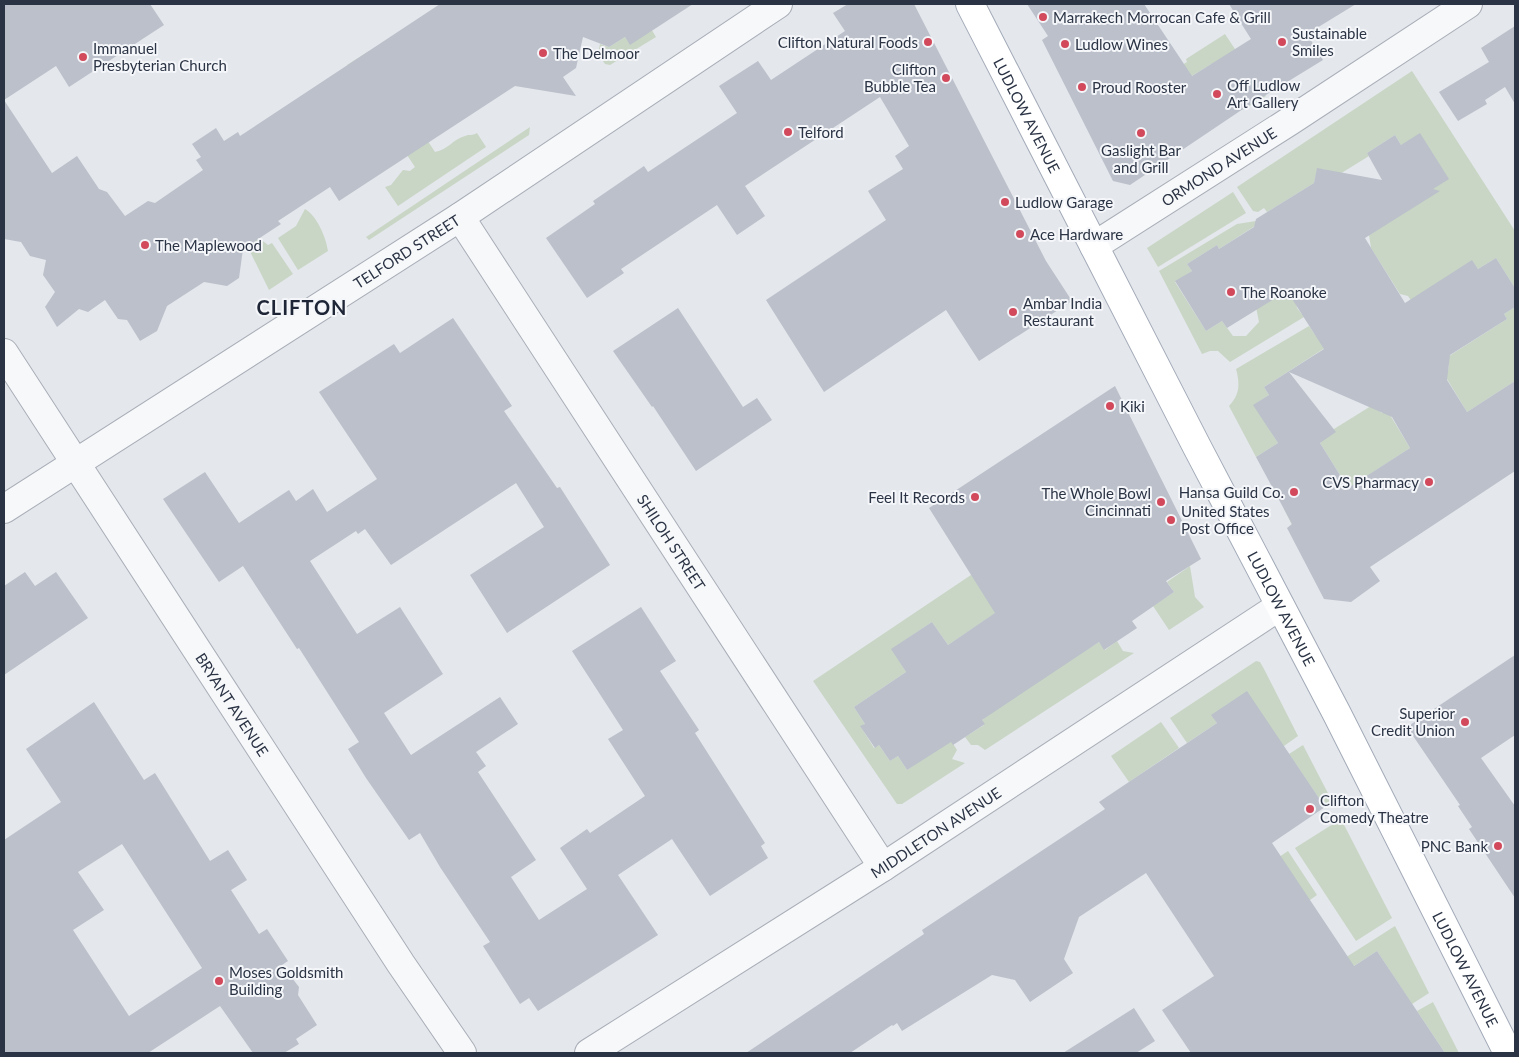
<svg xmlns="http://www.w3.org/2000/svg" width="1519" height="1057" viewBox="0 0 1519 1057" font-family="Lato,sans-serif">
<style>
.green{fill:#c9d6c5}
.building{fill:#bbc0ca;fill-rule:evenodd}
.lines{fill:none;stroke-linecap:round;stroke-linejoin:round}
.minor-casing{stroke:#a9aeb7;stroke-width:30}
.major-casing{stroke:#a3abb8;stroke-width:30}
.minor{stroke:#f7f8fa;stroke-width:28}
.major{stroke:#fff;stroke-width:28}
.poi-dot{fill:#d1495b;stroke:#f4f6f9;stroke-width:2}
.labels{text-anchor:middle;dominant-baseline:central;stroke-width:4;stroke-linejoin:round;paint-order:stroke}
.poi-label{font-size:15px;fill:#2b3445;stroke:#f4f6f9;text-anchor:start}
.street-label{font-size:15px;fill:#2b3445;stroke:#f4f6f9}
.district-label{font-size:20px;font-weight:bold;letter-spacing:1px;fill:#1d2536;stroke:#f4f6f9}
</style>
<rect width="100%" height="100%" fill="#e4e7ec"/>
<g class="green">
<path d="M644 17 656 37 610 65 605 64 598 54 600 44 609 47 625 37 630 44Z"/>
<path d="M1225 34 1266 96 1243 110 1213 63 1190 77 1177 68 1187 62 1186 59Z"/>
<path d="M369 51 435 152C448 150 453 139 465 136 469 134 472 136 477 133L486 147 398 206 385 187 391 185 403 170 410 171 415 167 347 65Z"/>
<path d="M1412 71 1515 231V288L1496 258 1478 269 1472 261 1412 302 1408 296 1400 294 1371 248 1369 235 1401 145 1395 135 1367 153 1369 156 1335 177 1324 169 1316 175 1314 183 1267 212 1264 208 1258 212 1253 211 1237 187Z"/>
<path d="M530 127 529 135 369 240 366 237Z"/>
<path d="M1233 192 1246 213 1158 267 1147 248Z"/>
<path d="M305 209C317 216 326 237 328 251L298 270 278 238 296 226Z"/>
<path d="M234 219 268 245 272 243 293 274 269 290Z"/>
<path d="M1256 221 1258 224 1219 249 1217 245 1187 264 1192 271 1175 282 1206 331 1222 321 1233 336H1246L1259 322 1256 307 1293 284 1297 308 1304 317 1230 362 1218 351H1210L1202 354 1159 271 1237 224Z"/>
<path d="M1515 307V381L1467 412 1444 374 1448 371 1449 363 1446 358 1507 319 1504 314Z"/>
<path d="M1309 326 1316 336 1319 334 1331 344 1264 387 1269 395 1254 405 1278 443 1256 457 1229 406C1240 394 1240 384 1236 369Z"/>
<path d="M1371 406 1382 413 1387 410 1410 448 1292 525 1284 509 1340 475 1320 443 1334 429Z"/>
<path d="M1190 566 1195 597 1204 607 1169 630 1153 606 1174 592 1167 582Z"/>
<path d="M971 575 1045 580 948 645 932 622 892 649 906 672 854 707 865 724 861 727 874 748 879 745 890 761 898 756 907 770 950 739 957 750 952 759 965 763 902 804H897L813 681Z"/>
<path d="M1117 641 1123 651 1134 653 985 750 978 745H971L965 737 984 725 982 720 1080 646 1086 650 1099 642 1105 650Z"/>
<path d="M1256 661 1260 662 1264 669 1298 736 1284 746 1212 715 1217 723 1187 743 1170 718Z"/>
<path d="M1161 722 1179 748 1129 782 1111 756Z"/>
<path d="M1303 745 1332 801 1325 807 1289 754Z"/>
<path d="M1341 819 1392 918 1356 941 1295 848Z"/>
<path d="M1288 851 1317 895 1310 900 1239 884Z"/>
<path d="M1395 926 1429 993 1412 1004 1377 951 1343 973 1304 984Z"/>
<path d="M1433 1002 1459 1053H1445L1417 1011Z"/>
</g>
<g class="building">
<path d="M4 4H150L164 25 69 87 56 66 4 100 52 173 77 156 99 189 107 192 125 216 148 201 155 203 203 170 196 160 201 157 192 144 216 128 224 141 238 132 240 136 440 4H693L630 45 625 37 609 47 583 37 576 68 563 77 576 96 515 86 339 201 330 187 278 221 281 224 243 249 239 278 227 286 204 282 167 306 157 331 140 341 127 320 118 319 105 300 88 312 79 309 57 327 45 307 55 292 43 275 46 260 30 256 21 242 4 239Z"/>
<path d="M848 4H914L1046 261 1072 301 979 361 946 310 824 392 766 300 886 220 868 191 903 169 895 156 909 146 880 97 745 186 765 216 737 235 717 205 621 269 624 273 587 298 546 238 595 204 593 201 644 166 648 172 737 113 719 86 758 61 771 80 845 31 833 13Z"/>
<path d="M1027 4H1144L1192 76 1251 39 1229 4H1356L1307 34 1323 60 1243 109 1130 185 1113 181 1042 40 1048 36Z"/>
<path d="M1515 26V104L1505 87 1485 100 1487 104 1458 121 1439 92 1489 62 1481 48Z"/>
<path d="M1420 133 1449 179 1433 189 1440 191 1365 238 1405 303 1472 260 1478 269 1496 258 1515 288V307L1504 314 1507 319 1450 355 1447 380 1467 412 1515 381V471L1370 567 1380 581 1351 602 1324 599 1287 528 1292 524 1256 457 1278 443 1253 405 1269 395 1264 387 1324 349 1287 291 1227 328 1222 321 1206 331 1175 281 1192 271 1187 264 1217 245 1219 249 1254 227 1256 219 1314 183 1317 168 1382 180 1367 153 1395 135 1401 145ZM1289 372 1392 417 1410 448 1348 488 1320 443 1336 432Z"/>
<path d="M678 308 743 407 757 398 772 420 696 471 653 406 652 407 613 351Z"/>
<path d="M453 318 512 406 504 411 557 488 560 487 610 565 507 633 470 575 544 527 516 483 391 565 365 529 358 534 356 531 310 561 357 634 400 607 443 674 384 713 411 755 500 697 518 724 476 752 486 766 478 772 536 860 511 877 539 920 587 889 560 848 587 829 590 833 645 796 608 739 623 730 572 651 641 607 676 661 660 671 699 730 695 733 765 843 761 846 768 858 710 896 672 839 618 875 658 935 538 1011 529 998 520 1004 483 946 490 942 440 867 420 833 409 840 366 778 348 749 359 742 299 648 297 649 243 566 219 582 163 499 205 472 239 523 289 490 296 501 313 489 327 512 377 479 319 392 394 344 400 353Z"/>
<path d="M1115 386 1201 559 1166 581 1174 592 1132 621 1137 628 1104 650 1099 642 982 720 985 724 953 745 951 742 907 770 898 756 890 761 879 745 875 748 860 726 865 724 854 707 906 672 891 649 932 622 948 645 995 613 929 508Z"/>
<path d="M25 572 35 586 56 572 88 618 4 675V586Z"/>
<path d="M1515 655V735L1481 758 1515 806V898L1469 829 1472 827 1458 806 1460 805 1407 727Z"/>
<path d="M1247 691 1325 807 1272 843 1354 966 1377 951 1445 1053H1191L1162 1010 1214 976 1146 873 1079 917 1064 959 1073 973 1030 1002 1015 980 992 975 902 1031 897 1023 893 1026 892 1025 850 1053H746L924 934 922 930 1105 809 1099 802 1217 723 1211 715Z"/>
<path d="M94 702 144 780 155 773 210 861 228 850 247 880 231 890 259 934 267 929 288 961 282 965 299 987 298 995 317 1025 296 1039 299 1044 284 1053H253L220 1006 148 1053H4V840L61 802 26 749ZM122 844 202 968 129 1016 73 930 104 910 78 872Z"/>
<path d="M1134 1008 1155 1041 1136 1053H1063Z"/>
</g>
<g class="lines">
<g class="minor-casing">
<g id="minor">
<path id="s1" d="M460 217 883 867"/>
<path id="s2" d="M1094 246 1290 121 1468 4"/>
<path id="s3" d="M4 353 401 964 462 1053"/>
<path id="s4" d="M4 509 460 217 778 4"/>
<path id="s5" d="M589 1053 883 867 1280 606"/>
</g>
</g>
<g class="major-casing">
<g id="major">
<path id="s6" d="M970 4 1196 445 1337 714 1508 1053"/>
</g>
</g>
<use href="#minor" class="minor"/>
<use href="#major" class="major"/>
</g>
<g class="poi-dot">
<circle cx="1043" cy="17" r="5"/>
<circle cx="928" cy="42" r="5"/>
<circle cx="1282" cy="42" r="5"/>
<circle cx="1065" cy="44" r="5"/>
<circle cx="543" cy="53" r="5"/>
<circle cx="83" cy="57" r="5"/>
<circle cx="946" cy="78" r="5"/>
<circle cx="1082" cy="87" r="5"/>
<circle cx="1217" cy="94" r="5"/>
<circle cx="788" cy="132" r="5"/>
<circle cx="1141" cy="133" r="5"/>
<circle cx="1005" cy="202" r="5"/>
<circle cx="1020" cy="234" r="5"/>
<circle cx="145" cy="245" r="5"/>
<circle cx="1231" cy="292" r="5"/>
<circle cx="1013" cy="312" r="5"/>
<circle cx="1110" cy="406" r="5"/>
<circle cx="1429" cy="482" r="5"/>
<circle cx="1294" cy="492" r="5"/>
<circle cx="975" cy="497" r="5"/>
<circle cx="1161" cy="502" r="5"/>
<circle cx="1171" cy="520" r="5"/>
<circle cx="1465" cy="722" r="5"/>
<circle cx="1310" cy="809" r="5"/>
<circle cx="1498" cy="846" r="5"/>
<circle cx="219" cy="981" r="5"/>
</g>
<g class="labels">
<g class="poi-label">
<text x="1053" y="17">Marrakech Morrocan Cafe &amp; Grill</text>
<text x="1292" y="33">Sustainable<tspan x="1292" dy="17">Smiles</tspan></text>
<text x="918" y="42" text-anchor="end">Clifton Natural Foods</text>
<text x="1075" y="44">Ludlow Wines</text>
<text x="93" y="48">Immanuel<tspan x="93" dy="17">Presbyterian Church</tspan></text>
<text x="553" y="53">The Delmoor</text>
<text x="936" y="69" text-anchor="end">Clifton<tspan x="936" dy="17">Bubble Tea</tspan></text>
<text x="1227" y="85">Off Ludlow<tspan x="1227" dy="17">Art Gallery</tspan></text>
<text x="1092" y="87">Proud Rooster</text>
<text x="798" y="132">Telford</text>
<text x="1141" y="150" text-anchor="middle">Gaslight Bar<tspan x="1141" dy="17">and Grill</tspan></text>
<text x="1015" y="202">Ludlow Garage</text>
<text x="1030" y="234">Ace Hardware</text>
<text x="155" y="245">The Maplewood</text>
<text x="1241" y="292">The Roanoke</text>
<text x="1023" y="303">Ambar India<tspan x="1023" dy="17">Restaurant</tspan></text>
<text x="1120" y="406">Kiki</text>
<text x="1419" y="482" text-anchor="end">CVS Pharmacy</text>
<text x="1284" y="492" text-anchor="end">Hansa Guild Co.</text>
<text x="1151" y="493" text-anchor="end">The Whole Bowl<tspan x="1151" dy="17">Cincinnati</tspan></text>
<text x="965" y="497" text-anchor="end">Feel It Records</text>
<text x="1181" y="511">United States<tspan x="1181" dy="17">Post Office</tspan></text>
<text x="1455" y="713" text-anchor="end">Superior<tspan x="1455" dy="17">Credit Union</tspan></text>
<text x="1320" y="800">Clifton<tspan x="1320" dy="17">Comedy Theatre</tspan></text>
<text x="1488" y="846" text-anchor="end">PNC Bank</text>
<text x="229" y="972">Moses Goldsmith<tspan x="229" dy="17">Building</tspan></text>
</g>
<g class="street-label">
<text stroke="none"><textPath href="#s6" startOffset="125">LUDLOW AVENUE</textPath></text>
<text stroke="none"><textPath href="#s2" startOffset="148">ORMOND AVENUE</textPath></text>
<text stroke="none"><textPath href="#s4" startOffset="478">TELFORD STREET</textPath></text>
<text stroke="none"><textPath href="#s1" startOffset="388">SHILOH STREET</textPath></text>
<text stroke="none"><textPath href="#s6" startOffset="680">LUDLOW AVENUE</textPath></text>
<text stroke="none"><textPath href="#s3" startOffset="419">BRYANT AVENUE</textPath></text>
<text stroke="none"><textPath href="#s5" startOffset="411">MIDDLETON AVENUE</textPath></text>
<text stroke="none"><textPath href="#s6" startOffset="1085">LUDLOW AVENUE</textPath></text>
</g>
<g class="district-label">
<text x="302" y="307">CLIFTON</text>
</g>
</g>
<rect width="1519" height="1057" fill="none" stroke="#2b3445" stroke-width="10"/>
</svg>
